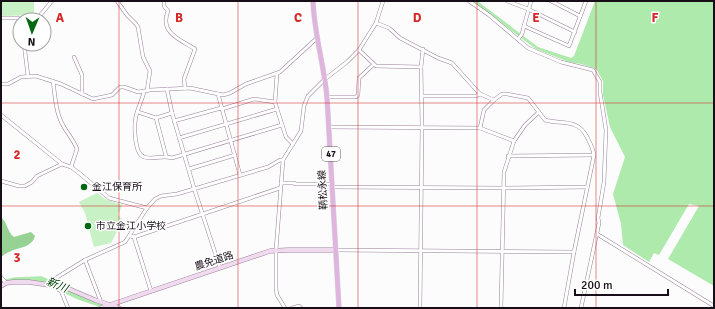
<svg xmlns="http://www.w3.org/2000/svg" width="715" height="309" viewBox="0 0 715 309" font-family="Signika,'Noto Sans JP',sans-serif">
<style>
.green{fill:#c8f1c6}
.forest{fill:#97d295}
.water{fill:#adeaac}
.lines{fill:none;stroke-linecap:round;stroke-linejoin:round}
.river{stroke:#adeaac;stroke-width:5.5}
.street-casing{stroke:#9a809a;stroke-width:4}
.secondary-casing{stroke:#9a809a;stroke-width:5}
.primary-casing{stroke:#dad8da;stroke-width:5.5}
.street{stroke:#fff;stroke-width:3}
.secondary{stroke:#efdaee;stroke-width:4}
.primary{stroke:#dfb4de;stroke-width:4.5}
.grid{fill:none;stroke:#d62828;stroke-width:1;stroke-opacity:0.55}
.poi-dot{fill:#046813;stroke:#fff;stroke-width:1.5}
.labels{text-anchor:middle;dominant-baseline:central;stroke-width:3;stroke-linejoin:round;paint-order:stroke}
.shield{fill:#fff;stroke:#5d565d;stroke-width:1}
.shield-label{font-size:9px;font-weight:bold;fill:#180e18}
.poi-label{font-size:10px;fill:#180e18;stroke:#fff;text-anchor:start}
.street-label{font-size:10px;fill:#180e18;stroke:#fff}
.water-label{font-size:11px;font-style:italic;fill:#004207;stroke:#fff}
.grid-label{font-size:13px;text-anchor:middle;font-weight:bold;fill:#d62828;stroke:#fff;stroke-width:3;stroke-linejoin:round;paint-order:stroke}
</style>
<rect width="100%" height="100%" fill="#fcfcfc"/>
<g class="green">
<path d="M1 1H34V15L3 16 1 14Z"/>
<path d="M97 193 105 199 122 205 118 215 123 220 111 243 94 247 85 213 79 202Z"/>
</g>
<path class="forest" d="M1 217C8 223 7 232 14 237L31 232 35 236C32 248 18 247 9 252 6 253 4 255 1 257Z"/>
<path class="water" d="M471 1H478L480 3 538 47 571 58 574 56 595 1H714V286L668 259 699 206 689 204 659 255 654 253 649 262 623 245 621 224 613 194 625 157 610 127 603 95V81L597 70 594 68 581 64 569 62 536 49Z"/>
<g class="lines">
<path class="river" d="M7 282 15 280 41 279 79 297 111 308"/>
<g class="street-casing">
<g id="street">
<path d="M117 1 127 15 136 24 138 27 143 57 150 71 147 91"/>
<path d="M164 1V6L168 11C159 33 181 40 195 49L184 79 185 88"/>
<path d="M469 1 489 15 528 48 561 62 593 70 600 82V92L606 130 604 182 598 218 599 223 581 308"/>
<path d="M507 1 528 9 575 32"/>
<path d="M551 1 580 16"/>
<path d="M1 18H37"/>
<path d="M37 19 52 1"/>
<path d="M376 23 389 28 400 38 438 58 452 63 480 94 494 100"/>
<path d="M524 26 531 1"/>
<path d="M518 39 522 34 524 26 569 46 586 1"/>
<path d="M24 44 28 76"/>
<path d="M359 50 376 66 421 67"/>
<path d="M74 57 82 75V94"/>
<path d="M277 74 275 102 277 109 286 137 293 144"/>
<path d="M53 81C55 94 55 107 60 119 64 130 73 138 77 149L71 167"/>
<path d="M1 84H8L21 77 36 76 61 84 93 99 112 95 120 87H124L138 92 150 90 190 88 223 95 230 93 246 84 280 72 317 38"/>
<path d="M167 89 172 113 194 188 220 268"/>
<path d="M144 92C142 100 138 108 136 116 134 125 134 154 144 157 151 160 163 155 172 158L282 125"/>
<path d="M218 94 240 175"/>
<path d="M422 96H476L480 94"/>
<path d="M327 97H356L358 95 359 78 373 65"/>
<path d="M222 109 254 99 275 102"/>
<path d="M138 112 156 118 172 113"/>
<path d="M1 115 62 164 71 167 79 173 109 198 147 208"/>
<path d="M156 118 166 156"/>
<path d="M174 121 221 108"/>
<path d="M329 127 480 128 514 141"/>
<path d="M480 128 484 110 494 100 502 94H507L528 98 545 120C563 125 577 118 587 137 590 143 593 148 594 155L574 252 564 308"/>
<path d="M179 138 277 109"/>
<path d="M508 156 594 155"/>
<path d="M189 169 235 155"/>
<path d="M1 181 19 186H25L32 182 37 176 62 164"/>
<path d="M281 183H293L296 184H332"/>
<path d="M332 187 503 188 587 187"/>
<path d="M597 234 714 306"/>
<path d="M130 236 134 237 280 188"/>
<path d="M134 237 151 291"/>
<path d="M336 250 574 252"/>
<path d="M85 260 101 302"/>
<path d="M1 277 6 283"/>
<path d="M55 283 56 278 85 260 125 242 147 208 155 199 161 196 177 194 268 167 280 160H283"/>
<path d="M49 285 61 291 68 308"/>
<path d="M285 308 277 295 276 289V250L283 160 301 131 304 106 308 96 325 79 347 62 359 50 376 23 383 1"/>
<path d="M292 308 299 306 301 308"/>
<path d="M420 308 422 127 421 67 423 49"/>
<path d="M501 308 504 172 514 141 525 125 539 112"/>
</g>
</g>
<g class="secondary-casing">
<g id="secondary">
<path d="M1 286 6 283 13 282H29L49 285 55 283 95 300 119 308"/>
<path d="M101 308 270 251 288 250H336"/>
</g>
</g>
<g class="primary-casing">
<path id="primary" d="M313 1C314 33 324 65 327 97L339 308"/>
</g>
<use href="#street" class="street"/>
<use href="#secondary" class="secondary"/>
<use href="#primary" class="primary"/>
</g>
<path class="grid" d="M119 1V308M238 1V308M358 1V308M477 1V308M596 1V308M1 103H714M1 206H714"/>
<g class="poi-dot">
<circle cx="84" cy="187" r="4"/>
<circle cx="88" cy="226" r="4"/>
</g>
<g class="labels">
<rect class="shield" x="322" y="147" width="18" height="14" rx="3"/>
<g class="shield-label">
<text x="331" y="154">47</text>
</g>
<g class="poi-label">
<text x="92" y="187">金江保育所</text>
<text x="96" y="226">市立金江小学校</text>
</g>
<g class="street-label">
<text transform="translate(323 190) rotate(-93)">鞆松永線</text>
<text transform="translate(214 261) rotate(-18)">農免道路</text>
</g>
<g class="water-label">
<text transform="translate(57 285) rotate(23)">新川</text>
</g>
</g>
<g class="grid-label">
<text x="60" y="22">A</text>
<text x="179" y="22">B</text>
<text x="298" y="22">C</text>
<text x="417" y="22">D</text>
<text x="536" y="22">E</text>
<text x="655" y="22">F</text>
<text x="17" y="159">2</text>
<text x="17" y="262">3</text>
</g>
<rect width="715" height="309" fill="none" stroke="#180e18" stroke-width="4"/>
<g transform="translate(32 32) rotate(182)"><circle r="19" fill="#ffffff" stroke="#a39fa3"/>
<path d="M0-3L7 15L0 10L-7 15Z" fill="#046813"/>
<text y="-6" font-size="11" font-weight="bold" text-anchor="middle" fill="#180e18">N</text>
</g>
<path d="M575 289v6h93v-6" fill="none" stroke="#180e18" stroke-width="2"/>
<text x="581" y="289" font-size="12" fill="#180e18" stroke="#ffffff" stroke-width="3" paint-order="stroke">200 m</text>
</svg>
